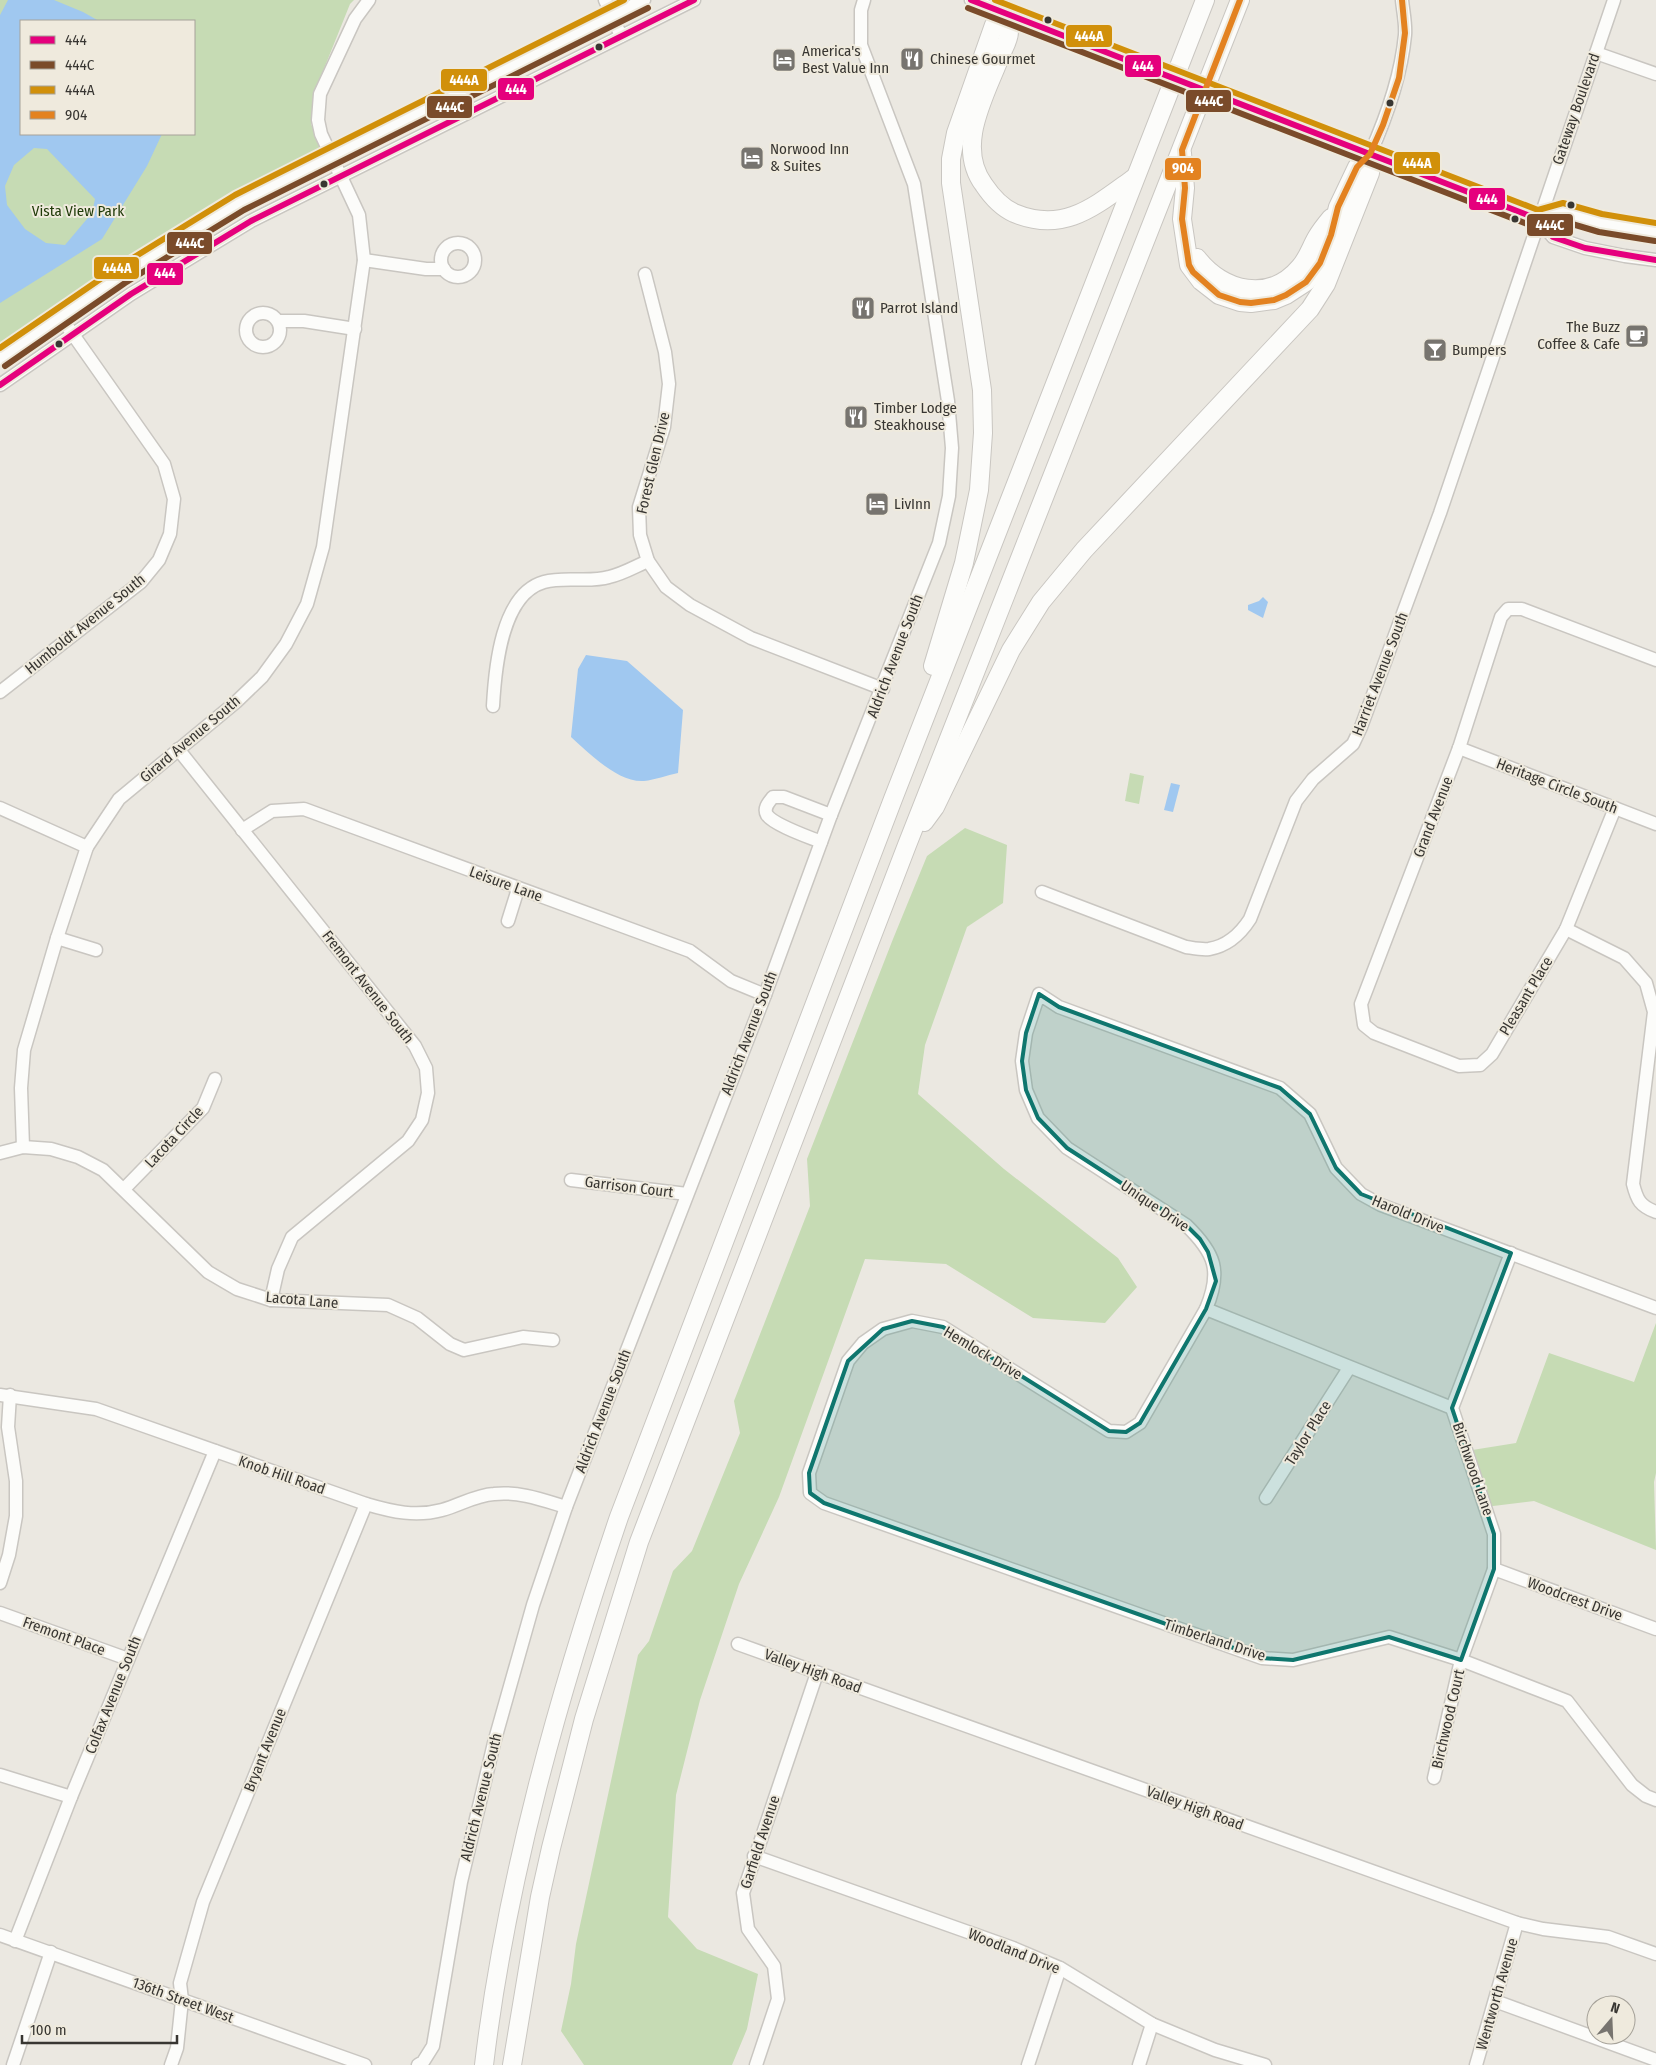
<svg xmlns="http://www.w3.org/2000/svg" width="1656" height="2065" viewBox="0 0 1656 2065" font-family="'Fira Sans Condensed',sans-serif">
<style>
.green{fill:#c6dbb4;fill-rule:evenodd}
.water{fill:#a0c8f0;fill-rule:evenodd}
.lines{fill:none;stroke-linecap:round;stroke-linejoin:round}
.minor-casing{stroke:#c9c6c1;stroke-width:15}
.highway-casing{stroke:#c9c6c1;stroke-width:20}
.minor{stroke:#fcfcfa;stroke-width:12}
.highway{stroke:#fcfcfa;stroke-width:18}
.minor-bridge-casing{stroke:#c9c6c1;stroke-width:15;stroke-linecap:butt}
.minor-bridge{stroke:#fcfcfa;stroke-width:12}
.bus-1-casing{stroke:#efeadd;stroke-width:10}
.bus-2-casing{stroke:#efeadd;stroke-width:10}
.bus-3-casing{stroke:#efeadd;stroke-width:10}
.bus-4-casing{stroke:#efeadd;stroke-width:10}
.bus-1{stroke:#e5007d;stroke-width:6}
.bus-2{stroke:#7a4b2a;stroke-width:6}
.bus-3{stroke:#d1900a;stroke-width:6}
.bus-4{stroke:#e38220;stroke-width:6}
.marked{fill:#0f766e;fill-opacity:0.2;stroke:#0f766e;stroke-width:4;stroke-linejoin:round}
.bus-dot{fill:#383632;stroke:#efeadd;stroke-width:2}
.labels{text-anchor:middle;dominant-baseline:central;stroke-width:4;stroke-linejoin:round;paint-order:stroke}
.poi-label{font-size:15px;fill:#383632;stroke:#efeadd;text-anchor:start}
.street-label{font-size:15px;fill:#383632;stroke:#efeadd}
.park-label{font-size:15px;fill:#1e3907;stroke:#efeadd}
.line-badge{stroke:#efeadd;stroke-width:2}
.badge-label{font-size:14px;text-anchor:middle;font-weight:bold;fill:#fff}
</style>
<rect width="100%" height="100%" fill="#ebe8e1"/>
<g class="green">
<path d="M0 0H354L350 4 315 91 311 124 321 147 0 354ZM21 21H194V134H21Z"/>
<path d="M1130 773 1144 776 1139 804 1125 801Z"/>
<path d="M965 828 1007 845 1003 903 967 927 925 1045 918 1094 1004 1169 1118 1258 1137 1287 1105 1323 1033 1318 946 1264 865 1259 779 1497 739 1584 700 1700 676 1795 668 1917 697 1949 758 1974 747 2029 732 2065H584L561 2031 571 1984 576 1944 638 1655 649 1641 673 1571 692 1551 740 1433 734 1401 810 1206 807 1159 893 939 927 856Z"/>
<path d="M1656 1323V1473L1654 1482 1656 1550 1534 1501 1485 1507 1466 1451 1516 1443 1549 1353 1634 1382Z"/>
</g>
<g class="water">
<path d="M8 0H54L83 12 99 21H21V134H162L147 166 102 239 0 303V15ZM34 148 47 149 95 199 92 213 65 245 46 243 25 229 7 205 5 186 14 165Z"/>
<path d="M1263 597 1268 602 1263 618 1248 610V605L1259 601Z"/>
<path d="M586 655 627 661 683 710 678 773C667 775 655 780 644 781 618 783 589 753 571 737L578 669Z"/>
<path d="M1171 783 1180 785 1173 812 1164 810Z"/>
</g>
<g class="lines">
<g class="minor-casing">
<g id="minor">
<path d="M605 0 621 36"/>
<path d="M971 0 1143 65"/>
<path d="M1596 53 1656 74"/>
<path d="M1243 104 1538 219 1553 237 1585 248 1625 256 1656 260"/>
<path d="M1370 154C1387 116 1401 77 1405 35 1406 24 1403 11 1402 0"/>
<path d="M1538 219 1562 212 1600 223 1656 232"/>
<circle cx="458" cy="260" r="17"/>
<path d="M364 260 426 269H444"/>
<path d="M645 274 665 352 669 384 664 427 639 507 640 535 648 561 666 587 690 605 751 638 883 689"/>
<circle cx="263" cy="330" r="17"/>
<path d="M278 321H304L355 329"/>
<path d="M0 359 120 276 240 202 644 0"/>
<path d="M0 385 131 294 251 221 694 0"/>
<path d="M0 692 141 582 159 560 170 534 174 499 164 464 60 316"/>
<path d="M493 706C495 669 501 594 544 582 565 576 589 583 609 577 623 574 636 566 648 561"/>
<path d="M1459 748 1656 824"/>
<path d="M178 749 415 1046 426 1068 428 1093 422 1120 408 1141 292 1237 278 1269 271 1300"/>
<path d="M0 808 87 847"/>
<path d="M1615 808 1566 929 1492 1054 1480 1065 1459 1066 1374 1033 1364 1025 1361 1004 1459 748 1501 617 1508 609H1522L1656 660"/>
<path d="M242 830 272 811 304 809 690 951 731 981 765 995"/>
<path d="M821 842C809 837 774 825 767 815 763 808 769 802 773 797H784L831 815"/>
<path d="M1042 892 1186 947C1193 948 1202 950 1209 949 1227 946 1241 933 1250 919L1296 801 1313 779 1353 744 1361 727 1440 513 1614 0"/>
<path d="M508 921 518 889"/>
<path d="M1566 929 1624 958 1646 983 1654 1012 1633 1184C1637 1200 1640 1206 1656 1212"/>
<path d="M57 938 96 950"/>
<path d="M23 1147 21 1088 24 1050 57 938 87 847 119 799 236 702 262 677 286 644 307 604 323 547 364 260 359 215 321 134 318 120 320 94 355 19 369 0"/>
<path d="M0 1153 23 1147 51 1149 78 1157 103 1170 208 1272 237 1289 271 1300 388 1305 417 1318 450 1344 464 1350 523 1337 553 1340"/>
<path d="M571 1180 687 1194"/>
<path d="M124 1189 203 1108 215 1079"/>
<path d="M1206 1309 1140 1423 1126 1432 1109 1431 943 1327 912 1321 883 1329 863 1343 848 1361 809 1473 810 1493 824 1503 1262 1658 1293 1660 1389 1637 1461 1660 1567 1701 1632 1785 1646 1796 1656 1800"/>
<path d="M0 1395 96 1409 366 1504C393 1512 416 1517 442 1510 460 1505 476 1495 494 1494 519 1491 543 1500 566 1507"/>
<path d="M1452 1408 1206 1309C1222 1271 1215 1253 1186 1225L1067 1148 1038 1118 1026 1090 1022 1061 1026 1033 1039 994 1059 1007 1280 1088 1310 1114 1336 1168 1361 1194 1381 1205 1656 1308"/>
<path d="M1266 1498 1349 1368"/>
<path d="M1494 1569 1656 1629"/>
<path d="M0 1583 9 1555 16 1516V1481L8 1427 10 1395"/>
<path d="M0 1613 128 1659"/>
<path d="M738 1644 1517 1923 1543 1929 1608 1937 1656 1954"/>
<path d="M0 1775 71 1797"/>
<path d="M1434 1778 1461 1660 1494 1569V1534L1452 1408 1511 1253"/>
<path d="M754 1856 1013 1948 1060 1968 1152 2024 1215 2050 1265 2065"/>
<path d="M0 1935 365 2065"/>
<path d="M15 1941 71 1797 215 1451"/>
<path d="M1495 2001 1656 2060"/>
<path d="M13 2065 51 1952"/>
<path d="M171 2065 177 2048 182 2000 180 1983 203 1902 366 1504"/>
<path d="M418 2065 423 2062 433 2046 461 1882 494 1743 533 1605 566 1507 765 995 831 815 939 543 949 496 952 448 948 401 914 184 861 45V10L864 0"/>
<path d="M756 2065 778 1999 774 1966 748 1929 743 1893 817 1673"/>
<path d="M1028 2065 1060 1968"/>
<path d="M1139 2065 1152 2024"/>
<path d="M1476 2065 1517 1923"/>
</g>
</g>
<g class="highway-casing">
<g id="highway">
<path d="M1007 13C1007 19 1010 26 1009 32 1009 40 1003 49 1000 57 985 96 955 146 984 185 992 197 1001 207 1014 213 1064 234 1095 206 1134 178"/>
<path d="M1182 153 1185 188 1182 219 1189 265 1201 281 1219 295 1240 302 1251 303 1274 300 1286 295 1306 282 1314 273 1331 235 1338 207 1357 167 1370 154"/>
<path d="M1197 258C1223 292 1270 303 1300 267 1308 258 1311 247 1317 237 1321 230 1326 224 1331 218"/>
<path d="M933 666 964 563 979 490 983 433 982 390 951 183V159L956 133 994 25 1007 13"/>
<path d="M924 822 935 807 1011 650 1041 602 1084 550 1310 309 1326 284 1370 173V154"/>
<path d="M484 2065C506 1880 559 1693 619 1517L893 799 1205 0"/>
<path d="M512 2065 540 1897 551 1848 584 1719 639 1542 907 845 1240 0"/>
</g>
</g>
<use href="#minor" class="minor"/>
<use href="#highway" class="highway"/>
<g class="minor-bridge-casing">
<path id="minor-bridge" d="M1143 65 1243 104"/>
</g>
<use href="#minor-bridge" class="minor-bridge"/>
<g class="bus-1-casing">
<g id="bus-1">
<path d="M971 0 1538 219 1553 237 1585 248 1656 260"/>
<path d="M0 385 131 294 251 221 694 0"/>
</g>
</g>
<g class="bus-2-casing">
<g id="bus-2">
<path d="M968 8 1535 227 1540 228 1562 221 1599 232 1655 241"/>
<path d="M5 366 125 283 244 210 648 8"/>
</g>
</g>
<g class="bus-3-casing">
<g id="bus-3">
<path d="M995 0 1538 210 1563 203 1602 214 1656 223"/>
<path d="M0 348 115 269 235 195 624 0"/>
</g>
</g>
<g class="bus-4-casing">
<path id="bus-4" d="M1240 0 1182 150 1185 188 1182 219 1189 265 1193 272 1219 295 1240 302 1251 303 1274 300 1286 295 1306 282 1320 263 1331 235 1338 207 1357 167 1370 154 1383 125 1399 78 1405 33 1402 0"/>
</g>
<use href="#bus-1" class="bus-1"/>
<use href="#bus-2" class="bus-2"/>
<use href="#bus-3" class="bus-3"/>
<use href="#bus-4" class="bus-4"/>
</g>
<path class="marked" d="M1039 994 1059 1007 1280 1088 1310 1114 1336 1168 1361 1194 1511 1253 1452 1408 1494 1534V1569L1461 1660 1389 1637 1293 1660 1262 1658 824 1503 810 1493 809 1473 848 1361 883 1329 912 1321 943 1327 1109 1431 1126 1432 1140 1423 1206 1309 1216 1281 1208 1252 1200 1239 1186 1225 1067 1148 1038 1118 1026 1090 1022 1061 1026 1033Z"/>
<defs>
<g id="restaurant-square" transform="scale(1.25)"><rect x="-9" y="-9" width="18" height="18" rx="4" fill="#77746f" stroke="#efeadd"/><path d="M-5-6h1v4h1v-4h1v4h1v-4h1v5L-1.5 .5V6h-2V.5L-5-1ZM5-6V6H3V1.5H1.5Q1.5-4 5-6Z" fill="#fff"/></g>
<g id="hotel-square" transform="scale(1.25)"><rect x="-9" y="-9" width="18" height="18" rx="4" fill="#77746f" stroke="#efeadd"/><path d="M-6-4.5h1.5V1H6V5H4.5V3h-9V5H-6ZM-4 0a1.8 1.8 0 1 1 3.6 0ZM.5 0V-2.5h3Q6-2.5 6 0Z" fill="#fff"/></g>
<g id="cafe-square" transform="scale(1.25)"><rect x="-9" y="-9" width="18" height="18" rx="4" fill="#77746f" stroke="#efeadd"/><path d="M-5.5-4.5H6V0H3Q3 3.5 0 3.5H-2.5Q-5.5 3.5-5.5 0ZM3-3.2v2h1.7v-2ZM-6 4.5H4V6H-6Z" fill="#fff"/></g>
<g id="bar-square" transform="scale(1.25)"><rect x="-9" y="-9" width="18" height="18" rx="4" fill="#77746f" stroke="#efeadd"/><path d="M-6-5H6L.8 .8V4.5H3.5V6h-7V4.5H-.8V.8Z" fill="#fff"/></g>
</defs>
<g fill-rule="evenodd">
<use href="#restaurant-square" x="912" y="59"/>
<use href="#hotel-square" x="784" y="60"/>
<use href="#hotel-square" x="752" y="158"/>
<use href="#restaurant-square" x="863" y="308"/>
<use href="#cafe-square" x="1637" y="336"/>
<use href="#bar-square" x="1435" y="350"/>
<use href="#restaurant-square" x="856" y="417"/>
<use href="#hotel-square" x="877" y="504"/>
</g>
<g class="bus-dot">
<circle cx="1048" cy="20" r="4.5"/>
<circle cx="599" cy="47" r="4.5"/>
<circle cx="1390" cy="103" r="4.5"/>
<circle cx="324" cy="184" r="4.5"/>
<circle cx="1571" cy="205" r="4.5"/>
<circle cx="1515" cy="219" r="4.5"/>
<circle cx="59" cy="344" r="4.5"/>
</g>
<g class="labels">
<g class="poi-label">
<text x="802" y="51">America's<tspan x="802" dy="17">Best Value Inn</tspan></text>
<text x="930" y="59">Chinese Gourmet</text>
<text x="770" y="149">Norwood Inn<tspan x="770" dy="17">&amp; Suites</tspan></text>
<text x="880" y="308">Parrot Island</text>
<text x="1620" y="327" text-anchor="end">The Buzz<tspan x="1620" dy="17">Coffee &amp; Cafe</tspan></text>
<text x="1452" y="350">Bumpers</text>
<text x="874" y="408">Timber Lodge<tspan x="874" dy="17">Steakhouse</tspan></text>
<text x="894" y="504">LivInn</text>
</g>
<g class="street-label">
<text transform="translate(1576 109) rotate(-71)">Gateway Boulevard</text>
<text transform="translate(653 463) rotate(-77)">Forest Glen Drive</text>
<text transform="translate(85 624) rotate(-39)">Humboldt Avenue South</text>
<text transform="translate(895 656) rotate(-69)">Aldrich Avenue South</text>
<text transform="translate(1380 674) rotate(-69)">Harriet Avenue South</text>
<text transform="translate(190 739) rotate(-40)">Girard Avenue South</text>
<text transform="translate(1557 786) rotate(21)">Heritage Circle South</text>
<text transform="translate(1433 817) rotate(-69)">Grand Avenue</text>
<text transform="translate(506 884) rotate(20)">Leisure Lane</text>
<text transform="translate(368 987) rotate(52)">Fremont Avenue South</text>
<text transform="translate(1526 996) rotate(-59)">Pleasant Place</text>
<text transform="translate(749 1033) rotate(-69)">Aldrich Avenue South</text>
<text transform="translate(174 1137) rotate(-47)">Lacota Circle</text>
<text transform="translate(629 1187) rotate(7)">Garrison Court</text>
<text transform="translate(1155 1206) rotate(34)">Unique Drive</text>
<text transform="translate(1408 1214) rotate(22)">Harold Drive</text>
<text transform="translate(302 1300) rotate(5)">Lacota Lane</text>
<text transform="translate(983 1353) rotate(31)">Hemlock Drive</text>
<text transform="translate(603 1411) rotate(-69)">Aldrich Avenue South</text>
<text transform="translate(1308 1433) rotate(-58)">Taylor Place</text>
<text transform="translate(1473 1469) rotate(71)">Birchwood Lane</text>
<text transform="translate(282 1475) rotate(19)">Knob Hill Road</text>
<text transform="translate(1575 1599) rotate(20)">Woodcrest Drive</text>
<text transform="translate(64 1636) rotate(20)">Fremont Place</text>
<text transform="translate(1215 1640) rotate(18)">Timberland Drive</text>
<text transform="translate(813 1671) rotate(20)">Valley High Road</text>
<text transform="translate(113 1695) rotate(-68)">Colfax Avenue South</text>
<text transform="translate(1448 1719) rotate(-77)">Birchwood Court</text>
<text transform="translate(265 1750) rotate(-68)">Bryant Avenue</text>
<text transform="translate(481 1797) rotate(-76)">Aldrich Avenue South</text>
<text transform="translate(1195 1808) rotate(20)">Valley High Road</text>
<text transform="translate(760 1842) rotate(-72)">Garfield Avenue</text>
<text transform="translate(1014 1951) rotate(22)">Woodland Drive</text>
<text transform="translate(1497 1994) rotate(-74)">Wentworth Avenue</text>
<text transform="translate(183 2000) rotate(20)">136th Street West</text>
</g>
<g class="park-label">
<text x="78" y="211">Vista View Park</text>
</g>
</g>
<g class="line-badge">
<rect x="1065" y="24" width="48" height="24" rx="5" fill="#d1900a"/>
<rect x="1124" y="54" width="38" height="24" rx="5" fill="#e5007d"/>
<rect x="440" y="68" width="48" height="24" rx="5" fill="#d1900a"/>
<rect x="497" y="77" width="38" height="24" rx="5" fill="#e5007d"/>
<rect x="1185" y="89" width="47" height="24" rx="5" fill="#7a4b2a"/>
<rect x="426" y="95" width="47" height="24" rx="5" fill="#7a4b2a"/>
<rect x="1393" y="151" width="48" height="24" rx="5" fill="#d1900a"/>
<rect x="1164" y="157" width="38" height="24" rx="5" fill="#e38220"/>
<rect x="1468" y="187" width="38" height="24" rx="5" fill="#e5007d"/>
<rect x="1526" y="213" width="48" height="24" rx="5" fill="#7a4b2a"/>
<rect x="166" y="231" width="47" height="24" rx="5" fill="#7a4b2a"/>
<rect x="93" y="256" width="47" height="24" rx="5" fill="#d1900a"/>
<rect x="146" y="262" width="38" height="24" rx="5" fill="#e5007d"/>
</g>
<g class="badge-label">
<text x="1089" y="41">444A</text>
<text x="1143" y="71">444</text>
<text x="464" y="85">444A</text>
<text x="516" y="94">444</text>
<text x="1209" y="106">444C</text>
<text x="450" y="112">444C</text>
<text x="1417" y="168">444A</text>
<text x="1183" y="173">904</text>
<text x="1487" y="204">444</text>
<text x="1550" y="230">444C</text>
<text x="190" y="248">444C</text>
<text x="117" y="273">444A</text>
<text x="165" y="278">444</text>
</g>
<rect x="20" y="20" width="175" height="115" fill="#efeadd" stroke="#a6a299"/>
<rect x="30" y="36" width="25" height="8" fill="#e5007d" stroke="#a6a299"/>
<text x="65" y="45" font-size="15" fill="#383632">444</text>
<rect x="30" y="61" width="25" height="8" fill="#7a4b2a" stroke="#a6a299"/>
<text x="65" y="70" font-size="15" fill="#383632">444C</text>
<rect x="30" y="86" width="25" height="8" fill="#d1900a" stroke="#a6a299"/>
<text x="65" y="95" font-size="15" fill="#383632">444A</text>
<rect x="30" y="111" width="25" height="8" fill="#e38220" stroke="#a6a299"/>
<text x="65" y="120" font-size="15" fill="#383632">904</text>
<g transform="translate(1611 2020) rotate(19)"><circle r="24" fill="#efeadd" stroke="#a6a299"/>
<path d="M0-4L9 19L0 12L-9 19Z" fill="#77746f"/>
<text y="-8" font-size="14" font-weight="bold" text-anchor="middle" fill="#383632">N</text>
</g>
<path d="M22 2035v8h155v-8" fill="none" stroke="#383632" stroke-width="2.5"/>
<text x="30" y="2035" font-size="15" fill="#383632" stroke="#efeadd" stroke-width="4" paint-order="stroke">100 m</text>
</svg>
